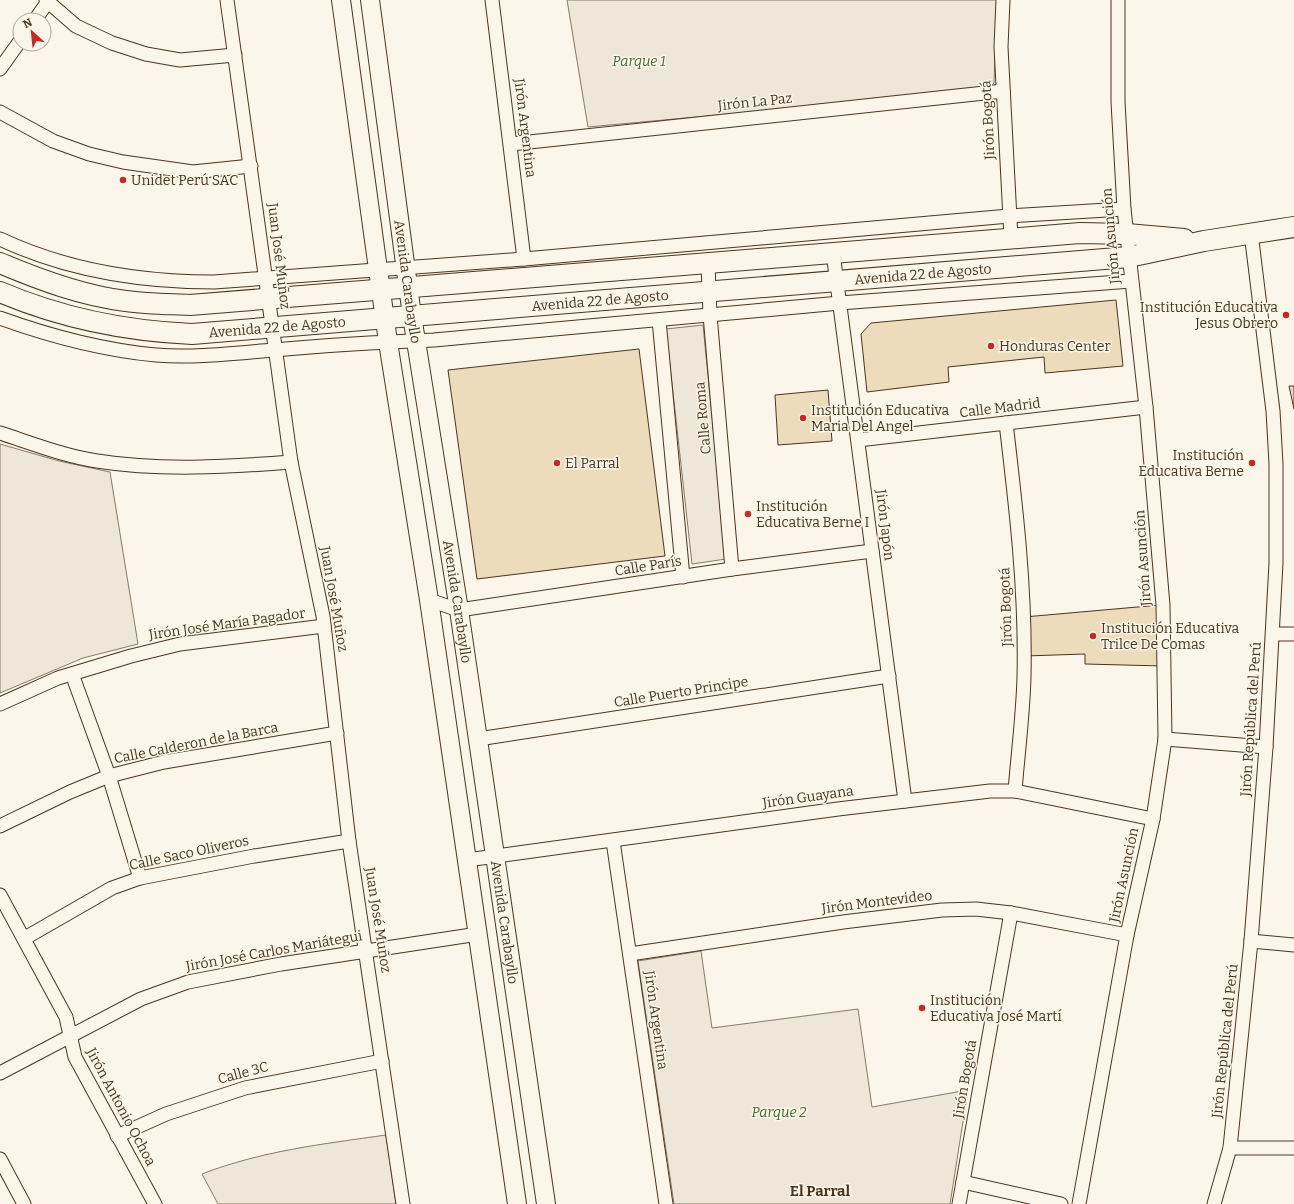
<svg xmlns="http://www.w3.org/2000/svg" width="1294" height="1204" viewBox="0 0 1294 1204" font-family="Bitter,serif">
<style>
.green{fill:#ede6d9;stroke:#887966}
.building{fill:#ecdcbc;stroke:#4a3520}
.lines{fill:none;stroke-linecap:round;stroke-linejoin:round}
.minor-casing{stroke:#4a3520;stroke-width:15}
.secondary-casing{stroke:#4a3520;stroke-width:20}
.primary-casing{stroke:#4a3520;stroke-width:22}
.minor{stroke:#fbf6e9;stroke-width:13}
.secondary{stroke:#fbf6e9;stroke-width:18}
.primary{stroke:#fbf6e9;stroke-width:20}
.poi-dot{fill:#c62828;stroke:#fbf6e9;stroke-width:1.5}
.labels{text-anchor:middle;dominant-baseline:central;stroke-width:3;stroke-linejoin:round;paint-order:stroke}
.park-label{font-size:14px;font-style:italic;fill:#436837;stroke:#fbf6e9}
.street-label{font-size:14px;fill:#4a3520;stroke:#fbf6e9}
.poi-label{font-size:14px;fill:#4a3520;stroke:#fbf6e9;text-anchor:start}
.neighbourhood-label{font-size:15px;font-weight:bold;fill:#4a3520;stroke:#fbf6e9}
</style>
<rect width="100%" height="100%" fill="#fbf6e9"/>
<g class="green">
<path d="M567 0H997L994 83 987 90 588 127Z"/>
<path d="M703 325 726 559 692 564 666 329Z"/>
<path d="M0 444 59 461 110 472 138 644 83 658 0 693Z"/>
<path d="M701 951 712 1028 858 1009 872 1107 968 1090 950 1204H674L638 961Z"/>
<path d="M386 1135 396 1204H218L202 1174C261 1151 323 1144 386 1135Z"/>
</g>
<g class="building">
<path d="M1116 300 1123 366 1045 373 1044 357 948 367 949 382 867 392 861 334 871 323Z"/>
<path d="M639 349 665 556 477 579 448 370Z"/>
<path d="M1289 386H1294V409Z"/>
<path d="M828 390 832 441 778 445 775 395Z"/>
<path d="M1160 605 1163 666 1085 664V654L1025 656 1024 617Z"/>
</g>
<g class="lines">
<g class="minor-casing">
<g id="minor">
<path d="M46 0 76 26 112 43 146 54 180 60 235 55"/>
<path d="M227 0 291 462 323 616 349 841 403 1204"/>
<path d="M492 0 524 259"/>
<path d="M1003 0 1001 47 1011 238"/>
<path d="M35 20 49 0"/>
<path d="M0 69 20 41"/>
<path d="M0 112 53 141 89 154 123 162 193 172 251 166"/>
<path d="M511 144 1003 91"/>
<path d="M0 239C68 271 140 282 214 282L524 259 1009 216 1124 209"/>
<path d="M833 253 905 801"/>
<path d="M708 264 710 315 732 569"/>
<path d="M0 318C50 336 103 350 156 355 195 358 235 353 274 350 327 345 381 342 434 340L840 303 1131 281"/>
<path d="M659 320 683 577"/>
<path d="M1006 423C1016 507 1026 591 1024 677 1023 715 1018 753 1015 791"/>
<path d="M0 433C31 443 64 456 97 461 160 471 227 467 291 462"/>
<path d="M858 440 1146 407"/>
<path d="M429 600 459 610 732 569 872 551"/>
<path d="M1273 634H1294"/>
<path d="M72 674 109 776 140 878"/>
<path d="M0 704 58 678 131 656 180 644 324 626"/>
<path d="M478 739 889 676"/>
<path d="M1165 739 1266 747"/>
<path d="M0 826 70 792 109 776 164 762 337 733"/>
<path d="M613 841 666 1204"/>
<path d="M467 860 838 809 990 791H1015L1153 819"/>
<path d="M0 895 66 1017 75 1057 155 1204"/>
<path d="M25 938 112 888 140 878 254 856 349 841"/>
<path d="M1251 941 1294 945"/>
<path d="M630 954 843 922 942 910 976 909 1011 913 1127 935"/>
<path d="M0 1073 141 999 188 982 281 964 478 934"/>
<path d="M117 1136 166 1114 245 1088 382 1061"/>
<path d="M1230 1148H1294"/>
<path d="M0 1159 24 1204"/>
<path d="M963 1182 1061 1204"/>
<path d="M959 1204 1011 913"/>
<path d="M1079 1204 1127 935 1153 819 1165 739 1163 605 1146 407 1124 209 1118 102V0"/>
<path d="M1214 1204 1230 1148 1251 941 1266 747 1276 563V464L1273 411 1251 233"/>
</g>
</g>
<g class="secondary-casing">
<g id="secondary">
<path d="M341 0 388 342 429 600 517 1204"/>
<path id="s1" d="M370 0 412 316 459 610 546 1204"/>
</g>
</g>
<g class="primary-casing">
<g id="primary">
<path d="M0 263C40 280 83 296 126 301 147 304 169 304 190 305L1080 233 1127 234 1184 239"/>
<path id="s2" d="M0 292C61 318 125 331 192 334L1129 257 1204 241 1294 227"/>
</g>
</g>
<use href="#minor" class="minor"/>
<use href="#secondary" class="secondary"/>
<use href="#primary" class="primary"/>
</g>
<g class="poi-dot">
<circle cx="123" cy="180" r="4"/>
<circle cx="1286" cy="315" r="4"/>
<circle cx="991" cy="346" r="4"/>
<circle cx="803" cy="418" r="4"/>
<circle cx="557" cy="463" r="4"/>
<circle cx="1252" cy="463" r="4"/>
<circle cx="748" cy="514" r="4"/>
<circle cx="1093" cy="636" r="4"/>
<circle cx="922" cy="1008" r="4"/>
</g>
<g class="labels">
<g class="park-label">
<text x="639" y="61">Parque 1</text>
<text x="779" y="1112">Parque 2</text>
</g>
<g class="street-label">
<text transform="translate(755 102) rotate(-6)">Jirón La Paz</text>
<text transform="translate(988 120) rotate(-93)">Jirón Bogotá</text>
<text transform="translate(525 128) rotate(83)">Jirón Argentina</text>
<text transform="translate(1111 236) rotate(-95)">Jirón Asunción</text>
<text transform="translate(279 256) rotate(83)">Juan José Muñoz</text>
<text stroke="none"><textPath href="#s2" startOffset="931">Avenida 22 de Agosto</textPath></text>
<text stroke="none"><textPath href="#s1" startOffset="284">Avenida Carabayllo</textPath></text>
<text stroke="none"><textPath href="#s2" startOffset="607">Avenida 22 de Agosto</textPath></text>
<text stroke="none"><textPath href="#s2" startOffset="283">Avenida 22 de Agosto</textPath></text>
<text transform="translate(1000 408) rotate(-7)">Calle Madrid</text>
<text transform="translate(703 418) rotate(-95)">Calle Roma</text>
<text transform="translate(885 525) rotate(83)">Jirón Japón</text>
<text transform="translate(1143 558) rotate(-94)">Jirón Asunción</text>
<text transform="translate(648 566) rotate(-9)">Calle París</text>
<text transform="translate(334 599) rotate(80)">Juan José Muñoz</text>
<text stroke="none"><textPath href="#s1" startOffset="608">Avenida Carabayllo</textPath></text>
<text transform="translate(1006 607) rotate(-92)">Jirón Bogotá</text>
<text transform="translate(227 624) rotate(-8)">Jirón José María Pagador</text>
<text transform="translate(681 692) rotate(-9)">Calle Puerto Principe</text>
<text transform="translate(1251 719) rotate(-86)">Jirón República del Perú</text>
<text transform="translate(196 743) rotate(-11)">Calle Calderon de la Barca</text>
<text transform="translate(808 797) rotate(-8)">Jirón Guayana</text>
<text transform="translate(189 853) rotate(-12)">Calle Saco Oliveros</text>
<text transform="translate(1124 875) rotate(-78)">Jirón Asunción</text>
<text transform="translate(877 902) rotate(-7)">Jirón Montevideo</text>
<text transform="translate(378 920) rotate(81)">Juan José Muñoz</text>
<text stroke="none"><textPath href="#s1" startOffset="932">Avenida Carabayllo</textPath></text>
<text transform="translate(274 951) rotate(-10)">Jirón José Carlos Mariátegui</text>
<text transform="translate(656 1020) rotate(82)">Jirón Argentina</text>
<text transform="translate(1225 1041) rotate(-84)">Jirón República del Perú</text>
<text transform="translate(243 1073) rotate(-15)">Calle 3C</text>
<text transform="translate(965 1079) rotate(-80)">Jirón Bogotá</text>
<text transform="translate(121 1107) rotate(62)">Jirón Antonio Ochoa</text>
</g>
<g class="poi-label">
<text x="131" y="180">Unidet Perú SAC</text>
<text x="1278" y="307" text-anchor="end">Institución Educativa<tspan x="1278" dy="16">Jesus Obrero</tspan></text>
<text x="999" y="346">Honduras Center</text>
<text x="811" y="410">Institución Educativa<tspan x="811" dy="16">Maria Del Angel</tspan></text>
<text x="1244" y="455" text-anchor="end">Institución<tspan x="1244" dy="16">Educativa Berne</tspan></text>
<text x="565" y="463">El Parral</text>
<text x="756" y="506">Institución<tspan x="756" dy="16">Educativa Berne I</tspan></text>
<text x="1101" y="628">Institución Educativa<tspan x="1101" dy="16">Trilce De Comas</tspan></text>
<text x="930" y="1000">Institución<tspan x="930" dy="16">Educativa José Martí</tspan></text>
</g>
<g class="neighbourhood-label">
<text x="820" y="1191">El Parral</text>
</g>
</g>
<g transform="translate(32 32) rotate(333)"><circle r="19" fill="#fbf6e9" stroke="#b4a999"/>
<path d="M0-3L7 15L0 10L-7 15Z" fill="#c62828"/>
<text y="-6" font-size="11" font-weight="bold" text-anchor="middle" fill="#4a3520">N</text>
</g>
</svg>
